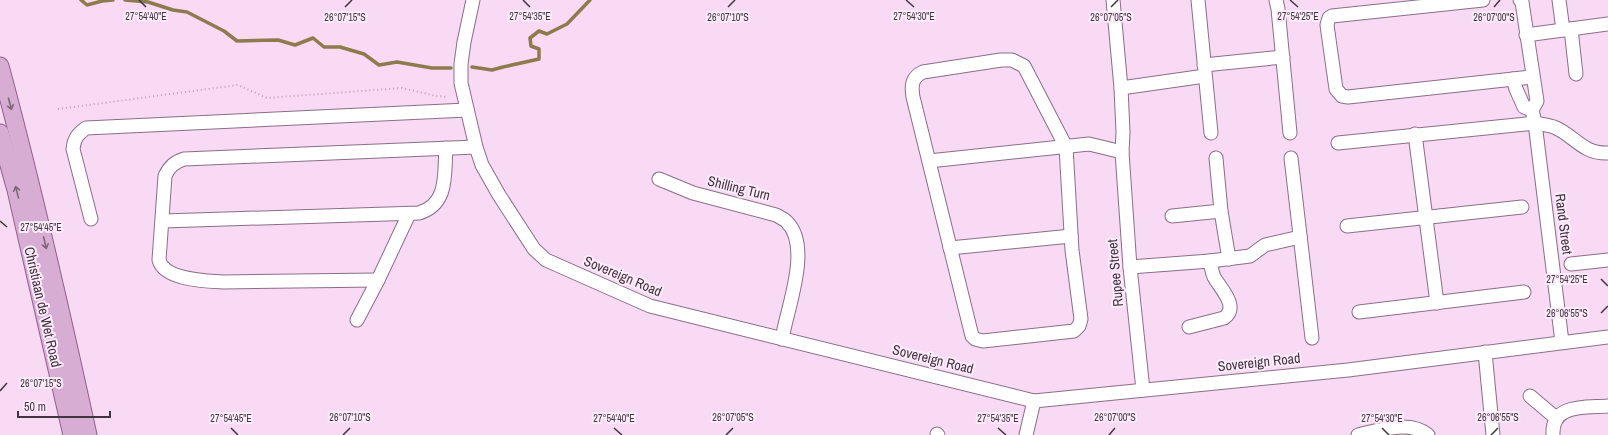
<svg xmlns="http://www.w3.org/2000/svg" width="1608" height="435" viewBox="0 0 1608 435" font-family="'Archivo Narrow',sans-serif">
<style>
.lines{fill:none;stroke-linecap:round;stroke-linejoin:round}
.stream{stroke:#8b7b4d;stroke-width:3.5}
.minor-casing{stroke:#8a6e87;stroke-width:15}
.major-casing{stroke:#91608c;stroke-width:19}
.path{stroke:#b9a1b6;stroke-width:2;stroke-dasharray:1 3;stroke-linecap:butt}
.minor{stroke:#fff;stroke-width:13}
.major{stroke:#d7add3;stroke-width:17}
.oneway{stroke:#7d657a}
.ticks{fill:none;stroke:#41353f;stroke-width:1.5}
.labels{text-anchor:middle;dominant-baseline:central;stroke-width:4;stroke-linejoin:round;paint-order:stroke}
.street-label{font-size:14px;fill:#41353f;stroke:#feebfc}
.ticks-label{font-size:10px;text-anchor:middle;fill:#41353f;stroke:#feebfc;stroke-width:4;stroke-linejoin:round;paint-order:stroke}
</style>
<rect width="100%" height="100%" fill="#f9daf5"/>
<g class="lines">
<g class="stream">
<path d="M81 0 87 5 102 1 113 0"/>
<path d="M125 0 148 2 173 10 187 12 224 31 237 41 278 40 295 45 313 38 324 47H340L364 54 379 65 397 62 432 68H451"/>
<path d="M472 67 492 70 503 67 539 59V49L531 46 530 38 539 31 547 34 567 24 590 0"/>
</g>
<g class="minor-casing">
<g id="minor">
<path d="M473 0 464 42 461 64V83L476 147 482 165 499 195 534 249 546 260 650 306 1034 401 1348 370 1608 337"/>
<path d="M1113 0 1121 88 1123 132 1122 152 1130 267 1143 390"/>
<path d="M1198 0 1211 133"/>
<path d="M1276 0 1278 9 1290 133"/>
<path d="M1483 0 1332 16 1329 18 1327 25 1336 89 1342 96 1348 97 1532 77"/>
<path d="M1520 0 1522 2 1537 101 1532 110"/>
<path d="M1559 0 1563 30"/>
<path d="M1571 29 1576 74"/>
<path d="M1526 35 1608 24"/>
<path d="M1001 60H1012L1024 66 1066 147 1072 250 1081 319 1079 326 1074 331 983 341 975 339 972 336 913 97C911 85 912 77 923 72Z"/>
<path d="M1204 65 1283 57"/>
<path d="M1513 79 1516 89 1524 107 1532 110"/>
<path d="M1121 88 1205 76"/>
<path d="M1532 110 1535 123 1562 342"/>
<path d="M1415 134 1437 303"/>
<path d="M1338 143 1535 123C1541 124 1548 125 1554 127 1574 135 1582 154 1608 153"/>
<path d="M1216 158 1221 211 1229 259"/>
<path d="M1291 158 1312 338"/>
<path d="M929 161 1089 144 1122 152"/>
<path d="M659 179 693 193 776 215C780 217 784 219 787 222 812 247 787 308 782 339"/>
<path d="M1172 216 1221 211"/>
<path d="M91 219 73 149C74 138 78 134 86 128L467 110"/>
<path d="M163 221 419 213C449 204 444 174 446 148"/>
<path d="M1347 226 1522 207"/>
<path d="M950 248 1071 236"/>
<path d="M1571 264 1608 260"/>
<path d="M1130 267 1210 261 1250 256 1265 245 1300 237"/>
<path d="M378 280 223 282C206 281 164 280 159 260L165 176C169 167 174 162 184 159L476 147"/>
<path d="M1359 312 1524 292"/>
<path d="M357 320 378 280 409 214"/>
<path d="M1189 327 1224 318C1240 307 1220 288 1214 277 1212 272 1211 267 1210 261"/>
<path d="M1485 352 1493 435"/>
<path d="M1530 396 1556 418"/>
<path d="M937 434 938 435"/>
<path d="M1026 435 1034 401"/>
<path d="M1358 435C1379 430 1410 420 1428 435"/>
<path d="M1553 435C1551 403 1586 408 1608 406"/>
</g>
</g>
<g class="major-casing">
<g id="major">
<path d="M0 66C33 188 61 311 88 435"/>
<path d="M0 133 16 190 72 435"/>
</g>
</g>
<path class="path" d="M58 109 238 85 267 98 402 88 436 96 448 97"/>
<use href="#minor" class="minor"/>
<use href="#major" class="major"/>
</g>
<defs><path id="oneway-shaft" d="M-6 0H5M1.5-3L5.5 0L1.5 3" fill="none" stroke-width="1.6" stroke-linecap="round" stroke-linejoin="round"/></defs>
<g class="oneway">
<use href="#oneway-shaft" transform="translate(10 104) rotate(75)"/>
<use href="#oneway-shaft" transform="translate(17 192) rotate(-104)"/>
<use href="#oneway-shaft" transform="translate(45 243) rotate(77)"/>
</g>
<path class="ticks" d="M139 0 146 7M523 0 530 7M906 0 914 7M1290 0 1298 7M345 7 352 0M728 7 735 0M1111 7 1118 0M1494 7 1500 0M0 221 7 227M1601 279 1608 286M1601 313 1608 306M0 391 7 383M231 428 238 435M614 428 622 435M998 428 1006 435M1382 428 1389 435M343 435 350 428M726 435 733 428M1109 435 1115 428M1491 435 1498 428"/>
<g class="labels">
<g class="street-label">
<text transform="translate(739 188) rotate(14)">Shilling Turn</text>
<text transform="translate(1564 224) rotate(83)">Rand Street</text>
<text transform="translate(1115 273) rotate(-95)">Rupee Street</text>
<text transform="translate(623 276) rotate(23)">Sovereign Road</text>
<text transform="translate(43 307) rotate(77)">Christiaan de Wet Road</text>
<text transform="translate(933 359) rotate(14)">Sovereign Road</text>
<text transform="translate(1259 362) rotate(-6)">Sovereign Road</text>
</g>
</g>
<g class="ticks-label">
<text x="914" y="20">27°54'30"E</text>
<text x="1298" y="20">27°54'25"E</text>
<text x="146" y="20">27°54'40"E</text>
<text x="530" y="20">27°54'35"E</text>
<text x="1111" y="21">26°07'05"S</text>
<text x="345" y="21">26°07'15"S</text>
<text x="728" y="21">26°07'10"S</text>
<text x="1494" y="21">26°07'00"S</text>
<text x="41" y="231">27°54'45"E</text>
<text x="1567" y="283">27°54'25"E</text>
<text x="1567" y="317">26°06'55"S</text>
<text x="41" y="387">26°07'15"S</text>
<text x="350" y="421">26°07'10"S</text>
<text x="733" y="421">26°07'05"S</text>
<text x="1115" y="421">26°07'00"S</text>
<text x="1498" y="421">26°06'55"S</text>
<text x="231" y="422">27°54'45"E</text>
<text x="614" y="422">27°54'40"E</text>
<text x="998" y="422">27°54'35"E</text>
<text x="1382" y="422">27°54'30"E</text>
</g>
<path d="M18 411v6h92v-6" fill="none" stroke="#41353f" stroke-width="2"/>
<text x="24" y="411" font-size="12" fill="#41353f" stroke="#feebfc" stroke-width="3" paint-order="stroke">50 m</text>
</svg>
